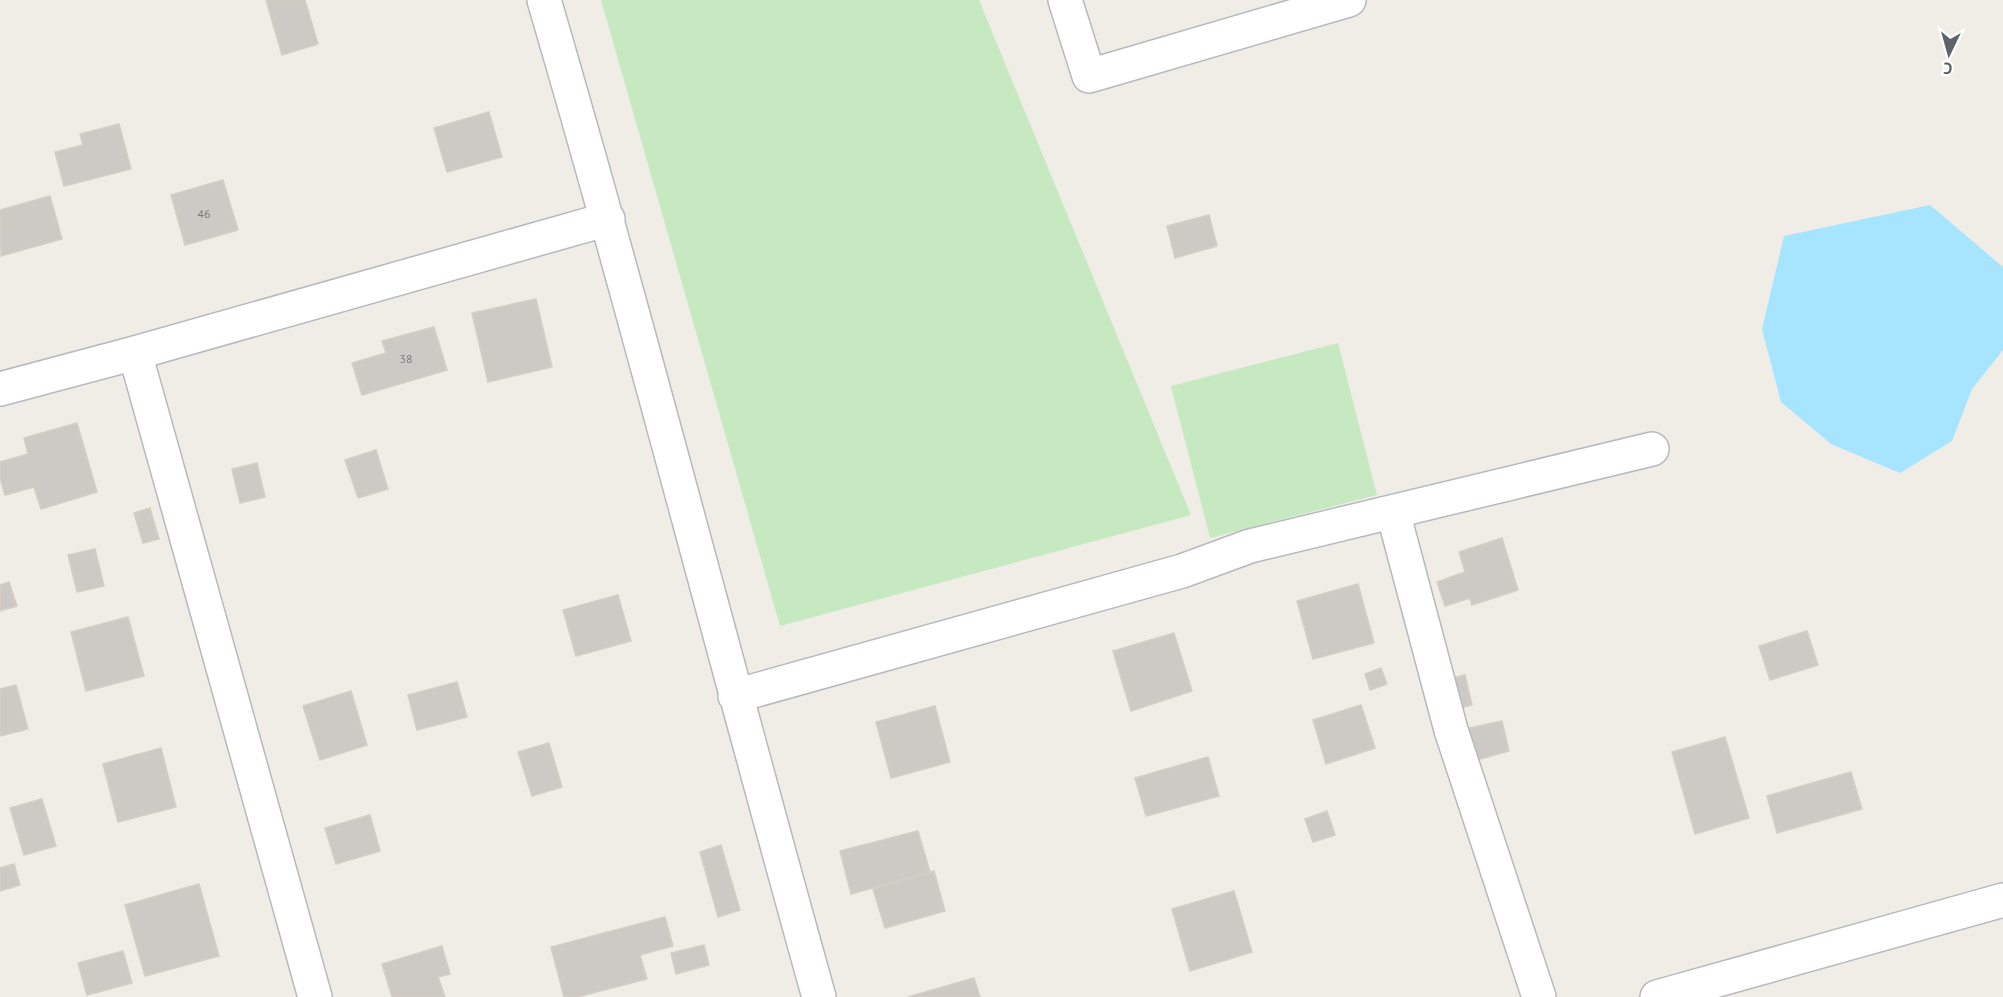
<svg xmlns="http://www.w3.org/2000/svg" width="2003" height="997" viewBox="0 0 2003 997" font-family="'PT Sans',sans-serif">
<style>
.green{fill:#c6e9c1}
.water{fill:#a7e4ff}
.building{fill:#cdcac5;stroke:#d5cec4;stroke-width:1.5}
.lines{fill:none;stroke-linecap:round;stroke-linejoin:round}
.minor-casing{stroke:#b6b9bd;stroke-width:36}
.minor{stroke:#fff;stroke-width:33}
.labels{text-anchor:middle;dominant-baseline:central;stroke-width:5;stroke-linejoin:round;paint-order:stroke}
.number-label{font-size:12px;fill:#797d7e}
</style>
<rect width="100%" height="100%" fill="#f0ede6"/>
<g class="green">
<path d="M601 0H979L1191 515 780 626Z"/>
<path d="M1338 343 1377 495 1210 538 1171 386Z"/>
</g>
<path class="water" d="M1930 205 2003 267V350L1972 389 1952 441 1900 473 1831 444 1781 402 1762 329 1784 236Z"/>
<g class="building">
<path d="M266 0H305L318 44 282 55Z"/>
<path d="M489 112 502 157 447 172 434 128Z"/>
<path d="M119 124 131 169 64 186 55 152 83 145 80 134Z"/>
<path d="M223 180 238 230 185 245 171 195Z"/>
<path d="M50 196 62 239 1 256 0 210Z"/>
<path d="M1209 215 1217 246 1175 258 1167 226Z"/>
<path d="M536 299 552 367 488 382 472 313Z"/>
<path d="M434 327 447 370 362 395 352 363 386 353 382 341Z"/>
<path d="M77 423 97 492 41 509 34 487 5 495 0 478V462L28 454 24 438Z"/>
<path d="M376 450 388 489 358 498 345 460Z"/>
<path d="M257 463 265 497 240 503 232 469Z"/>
<path d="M150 508 159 539 143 543 134 513Z"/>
<path d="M1502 538 1518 590 1472 605 1470 598 1445 606 1437 582 1465 572 1459 552Z"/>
<path d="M95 549 104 586 77 592 68 555Z"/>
<path d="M9 582 17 606 0 611V585Z"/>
<path d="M1358 584 1374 643 1313 659 1297 601Z"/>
<path d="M618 595 631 641 576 656 563 610Z"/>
<path d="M128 617 144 676 86 691 71 632Z"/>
<path d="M1807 631 1818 665 1770 680 1759 646Z"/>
<path d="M1174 633 1192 691 1131 711 1113 651Z"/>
<path d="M1381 668 1387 684 1370 690 1365 674Z"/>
<path d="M1465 675 1472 705 1455 709 1448 679Z"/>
<path d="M457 682 467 717 417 730 408 695Z"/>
<path d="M16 685 28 729 0 736V689Z"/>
<path d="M351 691 367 745 320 760 303 706Z"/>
<path d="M1361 705 1375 748 1326 764 1313 720Z"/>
<path d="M935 706 950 762 891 778 876 722Z"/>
<path d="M1502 721 1509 751 1477 760 1469 728Z"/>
<path d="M1725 737 1749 818 1695 834 1672 752Z"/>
<path d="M549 743 562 787 532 796 518 752Z"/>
<path d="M161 748 176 807 118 822 103 764Z"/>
<path d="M1208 757 1219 796 1146 816 1135 778Z"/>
<path d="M1851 772 1862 809 1777 833 1767 796Z"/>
<path d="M42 799 56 846 24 855 10 808Z"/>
<path d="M1327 811 1335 835 1313 842 1305 819Z"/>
<path d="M370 815 380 851 336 864 325 828Z"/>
<path d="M918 831 930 872 851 894 840 851Z"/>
<path d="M721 845 740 910 718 917 700 852Z"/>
<path d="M14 864 20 885 0 891V868Z"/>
<path d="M934 871 945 911 885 928 873 889Z"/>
<path d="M199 884 219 956 145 976 125 905Z"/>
<path d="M1234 891 1252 952 1190 971 1172 909Z"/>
<path d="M665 917 673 946 640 955 647 979 577 997H564L551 947Z"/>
<path d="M704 945 709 965 676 974 671 953Z"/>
<path d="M442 946 450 974 438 977 445 997H392L382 964Z"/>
<path d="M123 951 132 983 87 995 78 963Z"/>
<path d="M974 978 980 997H908Z"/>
</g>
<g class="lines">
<g class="minor-casing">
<g id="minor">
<path d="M544 0C641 331 726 665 819 997"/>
<path d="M1065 0 1089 76 1349 0"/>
<path d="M135 353 315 997"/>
<path d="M0 389 135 353 608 219"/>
<path d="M1393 512 1451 730 1539 997"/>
<path d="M735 696 1182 571 1250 546 1652 449"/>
<path d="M1657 997 2003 900"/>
</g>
</g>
<use href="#minor" class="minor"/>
</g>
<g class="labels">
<g class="number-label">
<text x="204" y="213">46</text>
<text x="406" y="358">38</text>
</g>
</g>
<g transform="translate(1949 54) rotate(185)" stroke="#ffffff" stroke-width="4.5" paint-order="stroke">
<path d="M0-4.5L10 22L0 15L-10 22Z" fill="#5d6367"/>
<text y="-9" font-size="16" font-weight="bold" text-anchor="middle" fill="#5d6367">С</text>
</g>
</svg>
